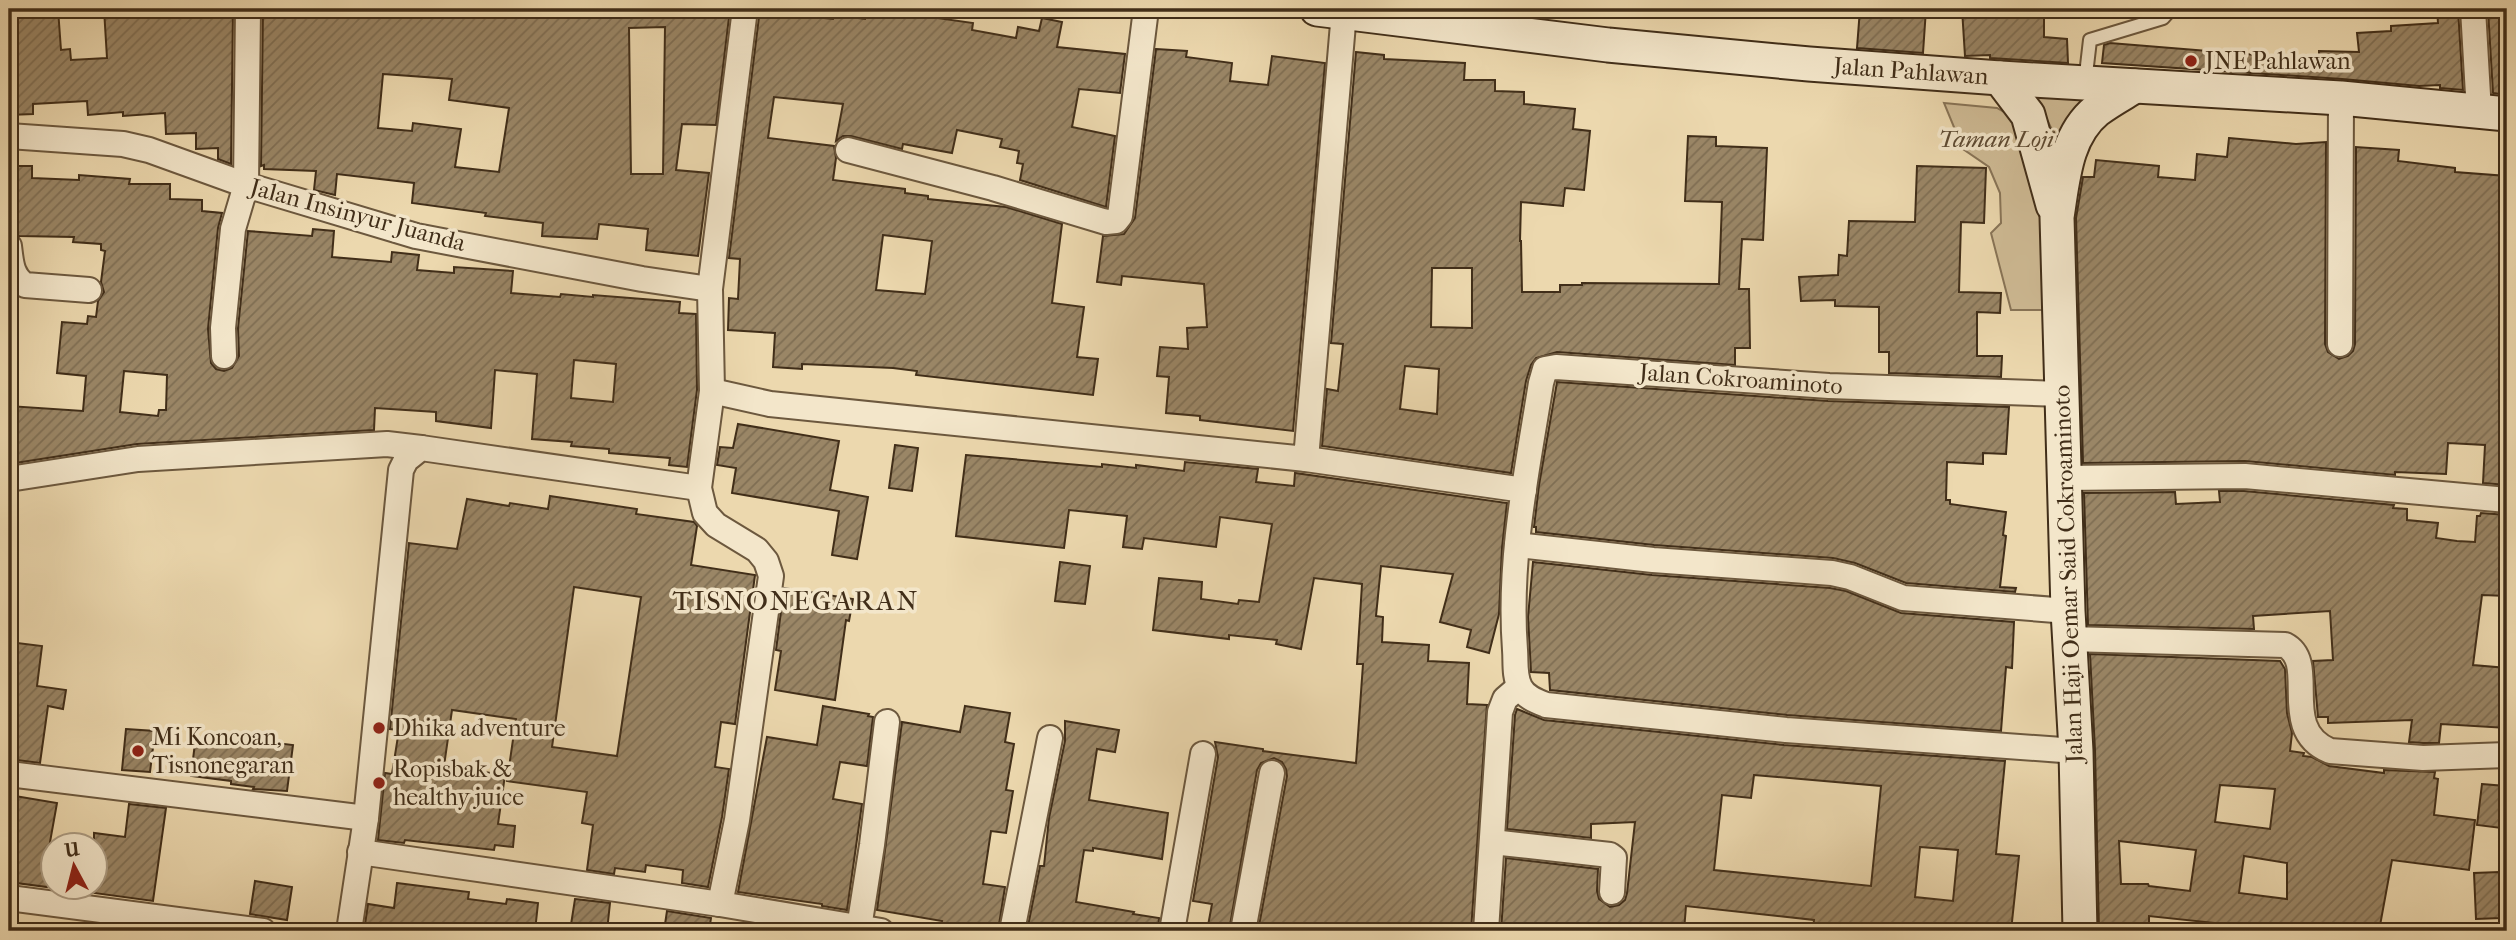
<svg xmlns="http://www.w3.org/2000/svg" width="2516" height="940" viewBox="0 0 2516 940" font-family="'IM FELL French Canon',serif">
<style>
.green{fill:#cfbb95;stroke:#887457;stroke-width:2}
.building{fill:url(#building-hatch);stroke:#412e19;stroke-width:2;fill-rule:evenodd}
.lines{fill:none;stroke-linecap:round;stroke-linejoin:round}
.service-casing{stroke:#6c583e;stroke-width:16}
.minor-casing{stroke:#6c583e;stroke-width:28}
.secondary-casing{stroke:#412e19;stroke-width:37}
.service{stroke:#f3e6ca;stroke-width:12}
.minor{stroke:#f3e6ca;stroke-width:24}
.secondary{stroke:#f3e6ca;stroke-width:33}
.poi-dot{fill:#8f2418;stroke:#f3e6ca;stroke-width:2.5}
.labels{text-anchor:middle;dominant-baseline:central;stroke-width:7;stroke-linejoin:round;paint-order:stroke}
.poi-label{font-size:24px;fill:#412e19;stroke:#f3e6ca;text-anchor:start}
.street-label{font-size:24px;fill:#412e19;stroke:#f3e6ca}
.park-label{font-size:24px;font-style:italic;fill:#5d4a32;stroke:#f3e6ca}
.quarter-label{font-size:28px;letter-spacing:2px;fill:#412e19;stroke:#f3e6ca}
</style>
<defs>
<pattern id="building-hatch" width="6" height="6" patternUnits="userSpaceOnUse" patternTransform="scale(1.75)"><rect width="6" height="6" fill="#9a8666"/><path d="M-1 1l2-2M0 6l6-6M5 7l2-2" fill="none" stroke="#7f6e53"/></pattern>
</defs>
<rect width="100%" height="100%" fill="#ecd8ae"/>
<filter id="stains"><feTurbulence type="fractalNoise" baseFrequency=".00286" numOctaves="4"/><feColorMatrix values="0 0 0 0 .2 0 0 0 0 .09 0 0 0 0 .02 0 0 0 .5 -.17"/></filter>
<radialGradient id="worn" r=".72"><stop offset=".6" stop-color="#630" stop-opacity="0"/><stop offset="1" stop-color="#630" stop-opacity=".3"/></radialGradient>
<g class="green">
<path d="M2035 95 2088 98 2059 144Z"/>
<path d="M1944 103 1997 108 2016 119 2047 218 2048 310H2011L1991 233 2001 223 2000 193 1989 167 1963 149Z"/>
</g>
<g class="building">
<path d="M9 9H58L61 50 70 49 71 60 107 58 104 9H233L231 164 218 159V148L196 149V133L166 134 165 113 123 116V112L88 115 87 101 33 104V114L9 115Z"/>
<path d="M263 9H730L716 125 682 124 676 170 709 173 698 256 646 250 648 229 599 224 597 239 542 236 543 223 485 216 486 213 412 203 414 183 337 174 335 195 314 190 316 171 264 169V165L261 166ZM665 27 663 174H631L629 28ZM383 74 452 79 449 100 509 108 499 172 455 167 461 129 413 123 412 131 378 128Z"/>
<path d="M760 9H787L786 14 833 19 834 15 865 19 866 9H939L937 18 973 23 972 30 1016 38 1018 27 1039 31 1042 18 1062 22 1057 47 1125 54 1120 93 1079 89 1072 127 1115 136 1106 207 1020 180 1023 164 1017 163 1019 151 1000 147 1002 139 957 130 952 153 903 144 902 149 851 136H843L836 141 843 104 774 97 768 138 834 146 836 158 833 180 905 189V193L928 196V199L1006 207 1062 224 1052 303 1084 307 1077 357 1098 359 1093 395 916 375 917 371 893 368 802 364V369L773 367 775 333 728 330 729 298 738 299 740 259 729 258ZM883 235 932 241 925 294 876 290Z"/>
<path d="M1860 9H1926L1923 53 1857 48Z"/>
<path d="M1962 9H2044V37L2067 39 2068 63 1990 58V55L1965 56Z"/>
<path d="M2437 9H2458L2463 90 2440 88V85L2419 86 2342 79 2102 63 2104 45 2110 43 2319 60V51L2359 52 2357 33 2391 31V26L2438 23Z"/>
<path d="M2507 9V95L2493 93 2488 10Z"/>
<path d="M1156 49 1187 51 1186 57 1232 63 1230 81 1268 85 1272 56 1325 63 1293 431 1200 420V416L1166 413 1169 377 1157 376 1160 347 1188 349 1187 328 1207 327 1204 284 1122 276 1121 285 1097 282 1103 236 1124 234 1135 218Z"/>
<path d="M1356 52 1384 55V59L1465 63 1464 80H1495V91L1524 92V104L1575 109 1573 129 1590 131 1584 190 1565 188 1563 206 1521 202 1520 241H1521L1522 292H1560V285H1582V283L1719 284 1722 202 1685 201 1688 136 1716 137V146L1767 148 1763 240 1742 239 1739 289H1749L1750 348H1735V365L1557 352 1536 358 1531 365 1526 381 1511 473 1322 446 1327 389 1338 391 1343 344 1331 343ZM1432 268H1472V328L1431 327ZM1405 366 1439 369 1437 414 1400 409Z"/>
<path d="M2229 138 2296 144 2326 142 2325 344 2328 352 2339 359 2348 356 2353 351 2355 344 2356 147 2399 150 2398 161 2455 168V172L2507 176V485L2483 483 2485 445 2448 443 2446 474 2395 472V475L2245 461 2083 463 2076 218 2083 177H2094L2096 160 2159 166 2158 177 2195 180 2197 154 2227 157Z"/>
<path d="M9 166H32V178L79 180V175L130 179 129 184H170V199L202 200V211L222 213 218 228 208 329 211 363 216 369 224 371 232 368 239 356 238 328 248 231 312 236 313 229 334 231 332 257 391 262 392 252 419 255 417 270 454 273V267L513 271 511 293 560 297 561 294 593 297V295L680 302 679 313 696 314 697 390 687 467 669 465 670 458 609 453V449L571 446 572 442 532 439 537 374 495 370 491 428 436 421V412L375 408 374 430 137 444 9 464V406L83 411 86 376 57 373 62 322 87 324 88 316 96 317 98 301 104 292 101 282 105 251 101 250V244L73 242 74 237 19 236 10 232ZM574 360 616 364 613 402 571 398ZM124 371 167 375 166 410H159L158 416 120 412Z"/>
<path d="M1917 166 1986 168 1984 223 1961 222 1959 292 2001 293 2000 313 1977 312V356H2002L2001 377 1889 373V352H1879V307L1835 306V300L1801 301 1799 277 1838 275 1839 255 1847 256 1849 221 1915 222Z"/>
<path d="M1557 382 1828 401 2009 407 2006 454 1983 453V464L1947 462 1946 500H1950V504L2006 512 2003 535 2006 536 2000 587 2016 588 2015 592 1906 583 1855 563 1833 558 1654 545 1536 532V527H1534L1539 485Z"/>
<path d="M738 424 839 441 830 490 868 497 857 559 832 555 839 511 732 493 736 468 717 465 720 447 733 448Z"/>
<path d="M895 445 918 448 912 491 889 488Z"/>
<path d="M966 455 1102 467V464L1136 468V465L1184 471 1185 462 1258 469 1256 482 1294 486 1295 473 1507 503 1502 548 1499 614 1489 653 1467 647 1471 630 1440 622 1453 574 1381 566 1376 616 1383 617 1382 642 1429 645 1428 661 1469 663 1467 704 1487 705 1471 931H1258L1287 776 1286 769 1282 762 1274 758 1261 763 1257 770 1229 931H1207L1212 904 1193 901 1218 757 1215 742 1263 749V751L1356 763 1363 664H1357L1362 584 1314 578 1301 649 1276 644 1277 640 1229 635V639L1153 630 1159 578 1202 582 1201 599 1238 604 1239 600 1259 602 1272 524 1220 517 1216 547 1144 538 1142 549 1123 547 1127 516 1069 510 1064 548 956 536Z"/>
<path d="M2219 491H2244L2394 505 2393 508 2407 509V520L2438 523 2436 538 2457 541 2475 542 2477 516H2480L2481 513 2507 515V596L2482 595 2473 665 2507 668V728L2441 724 2439 743H2423L2409 742 2412 720 2328 723V717H2318L2313 661 2333 660 2330 611 2253 616 2254 629 2088 625 2084 493 2175 492 2176 504 2220 502Z"/>
<path d="M550 496 637 509 636 514 694 522 697 526 691 565 755 575 735 724 721 722 715 767 729 769 722 817 708 887 682 883 683 870 646 865 645 872 615 868 614 874 587 870 593 825 582 823 587 792 507 781 516 719 452 710 444 766 505 775 498 824 515 826 513 847 495 845 494 850 405 840 404 843 378 840 385 773 392 774 399 730 390 729 409 543 457 549 467 499 509 506 510 503 548 509ZM574 587 641 597 617 756 552 747Z"/>
<path d="M1060 562 1090 566 1085 604 1055 601Z"/>
<path d="M1533 562 1652 575 1830 588 1846 591 1901 613 2014 622 2012 668 2006 667 2001 731 1787 715 1550 690 1549 673 1531 672 1528 617Z"/>
<path d="M784 588 853 599 849 621 846 620 835 700 775 690 781 651 776 650Z"/>
<path d="M9 642 42 646 37 686 66 690 63 709 48 706 40 763 9 759Z"/>
<path d="M2090 654 2280 661 2285 669 2287 713 2292 733 2290 751 2304 753 2303 756 2312 757 2329 766 2384 773V770L2435 772 2434 778 2438 779 2434 815 2475 820 2469 870 2392 860 2379 931H2291L2149 916V931H2099L2095 750ZM2220 785 2275 789 2270 829 2215 822ZM2119 841 2196 850 2190 891 2149 886 2148 884H2121ZM2244 856 2287 863V899L2239 893Z"/>
<path d="M823 706 869 714 868 716 873 717 867 766 840 762 833 799 862 804 847 910 822 906V904L738 892 767 737 817 745Z"/>
<path d="M965 706 1010 713 1005 742 1014 744 1006 790 1013 791 1006 833 991 831 983 884 1005 887 998 931H980L941 925 942 921 877 910 902 722 960 732Z"/>
<path d="M1517 709 1544 720 1784 745 2005 761 1996 854 2019 856 2011 931H1835L1813 929 1814 920 1686 906 1684 931H1501L1506 858 1598 869 1597 891 1599 899 1610 907 1619 905 1625 900 1627 893 1635 822 1591 824V838L1507 829 1515 715ZM1754 775 1881 786 1871 886 1714 870 1722 795 1751 798ZM1920 847 1958 850 1953 901 1915 897Z"/>
<path d="M1065 721 1119 730 1115 752 1097 749 1089 800 1168 813 1162 859 1093 848V851L1084 850 1076 902 1134 912 1133 914 1159 918 1158 931H1027L1040 866H1044L1049 818 1065 741Z"/>
<path d="M126 729 155 731 150 772 122 770Z"/>
<path d="M209 735 293 745 287 791 253 789 254 787 231 784V781L191 776 195 743 208 745Z"/>
<path d="M2482 784 2505 786 2501 828 2477 825Z"/>
<path d="M9 795 57 803 50 842 47 887 9 882Z"/>
<path d="M129 804 166 808 153 901 94 893V833L125 837Z"/>
<path d="M2499 872 2501 918 2476 919 2474 873Z"/>
<path d="M255 881 292 887 287 920 250 914Z"/>
<path d="M397 883 469 892 468 899 506 904 507 899 538 903 535 931H364L368 904 394 908Z"/>
<path d="M575 899 610 903 607 931H570Z"/>
<path d="M667 911 711 918 709 931H664Z"/>
</g>
<g class="lines">
<g class="service-casing">
<path id="service" d="M2085 83 2090 40 2163 18 2171 9"/>
</g>
<g class="minor-casing">
<g id="minor">
<path d="M2473 9 2479 112"/>
<path d="M9 136 123 144 149 150 246 185 416 236 642 279 710 289"/>
<path d="M848 150 993 188 1106 222 1116 221 1120 216 1146 9"/>
<path d="M9 246C11 261 11 276 25 285L89 290"/>
<path d="M2340 344 2341 98"/>
<path d="M224 356 223 328 233 229 246 185 248 9"/>
<path d="M712 391 770 404 1306 459 1344 12"/>
<path d="M2061 394 1829 386 1556 367 1545 369 1541 383C1527 471 1508 560 1515 650 1516 662 1514 676 1520 687 1525 697 1536 701 1546 705L1786 730 2076 751"/>
<path d="M1306 459 1524 490"/>
<path d="M2064 478 2245 476 2507 500"/>
<path d="M9 479 138 459 387 444 421 448"/>
<path d="M1517 545 1653 560 1832 573 1850 577 1903 598 2068 611"/>
<path d="M2069 639 2285 645C2320 663 2277 729 2330 751L2423 758 2507 755"/>
<path d="M9 774 366 818"/>
<path d="M1492 842 1610 855 1614 858 1612 892"/>
<path d="M360 852 720 904 881 931"/>
<path d="M9 898 263 931"/>
<path d="M720 904 737 820 771 576 766 561 757 550 716 525 705 513 699 488 712 391 710 289 745 9"/>
<path d="M859 928 872 845 887 722"/>
<path d="M349 931 366 818 401 470 406 460 421 448 699 488"/>
<path d="M1012 931 1050 738"/>
<path d="M1172 931 1203 754"/>
<path d="M1243 931 1272 773"/>
<path d="M1486 931 1500 712 1505 699 1519 687"/>
</g>
</g>
<g class="secondary-casing">
<g id="secondary">
<path d="M1317 9 1608 45 1809 64 2000 78 2341 98 2507 114"/>
<path d="M2000 78 2028 115 2053 205"/>
<path d="M2080 931 2076 751 2068 611 2057 217C2063 180 2065 136 2097 110 2109 101 2122 94 2135 86"/>
</g>
</g>
<use href="#service" class="service"/>
<use href="#minor" class="minor"/>
<use href="#secondary" class="secondary"/>
</g>
<g class="poi-dot">
<circle cx="2191" cy="61" r="7"/>
<circle cx="379" cy="728" r="7"/>
<circle cx="138" cy="751" r="7"/>
<circle cx="379" cy="783" r="7"/>
</g>
<g class="labels">
<g class="poi-label">
<text x="2205" y="61">JNE Pahlawan</text>
<text x="393" y="728">Dhika adventure</text>
<text x="152" y="737">Mi Koncoan,<tspan x="152" dy="28">Tisnonegaran</tspan></text>
<text x="393" y="769">Ropisbak &amp;<tspan x="393" dy="28">healthy juice</tspan></text>
</g>
<g class="street-label">
<text transform="translate(1911 71) rotate(4)">Jalan Pahlawan</text>
<text transform="translate(358 215) rotate(15)">Jalan Insinyur Juanda</text>
<text transform="translate(1741 379) rotate(4)">Jalan Cokroaminoto</text>
<text transform="translate(2068 574) rotate(-92)">Jalan Haji Oemar Said Cokroaminoto</text>
</g>
<g class="park-label">
<text x="1996" y="139">Taman Loji</text>
</g>
<g class="quarter-label">
<text x="796" y="600">TISNONEGARAN</text>
</g>
</g>
<rect width="2516" height="940" fill="none" stroke="#ecd8ae" stroke-width="35"/>
<rect x="10" y="10" width="2495" height="919" fill="none" stroke="#412e19" stroke-width="3.5"/>
<rect x="18" y="18" width="2481" height="905" fill="none" stroke="#412e19" stroke-width="2"/>
<g transform="translate(74 866) rotate(353)"><circle r="33" fill="#f3e6ca" stroke="#ac9c83" stroke-width="2"/>
<path d="M0-5L12 26L0 18L-12 26Z" fill="#8f2418"/>
<text y="-10" font-size="19" font-weight="bold" text-anchor="middle" fill="#412e19">U</text>
</g>
<rect width="100%" height="100%" filter="url(#stains)"/>
<rect width="100%" height="100%" fill="url(#worn)"/>
</svg>
